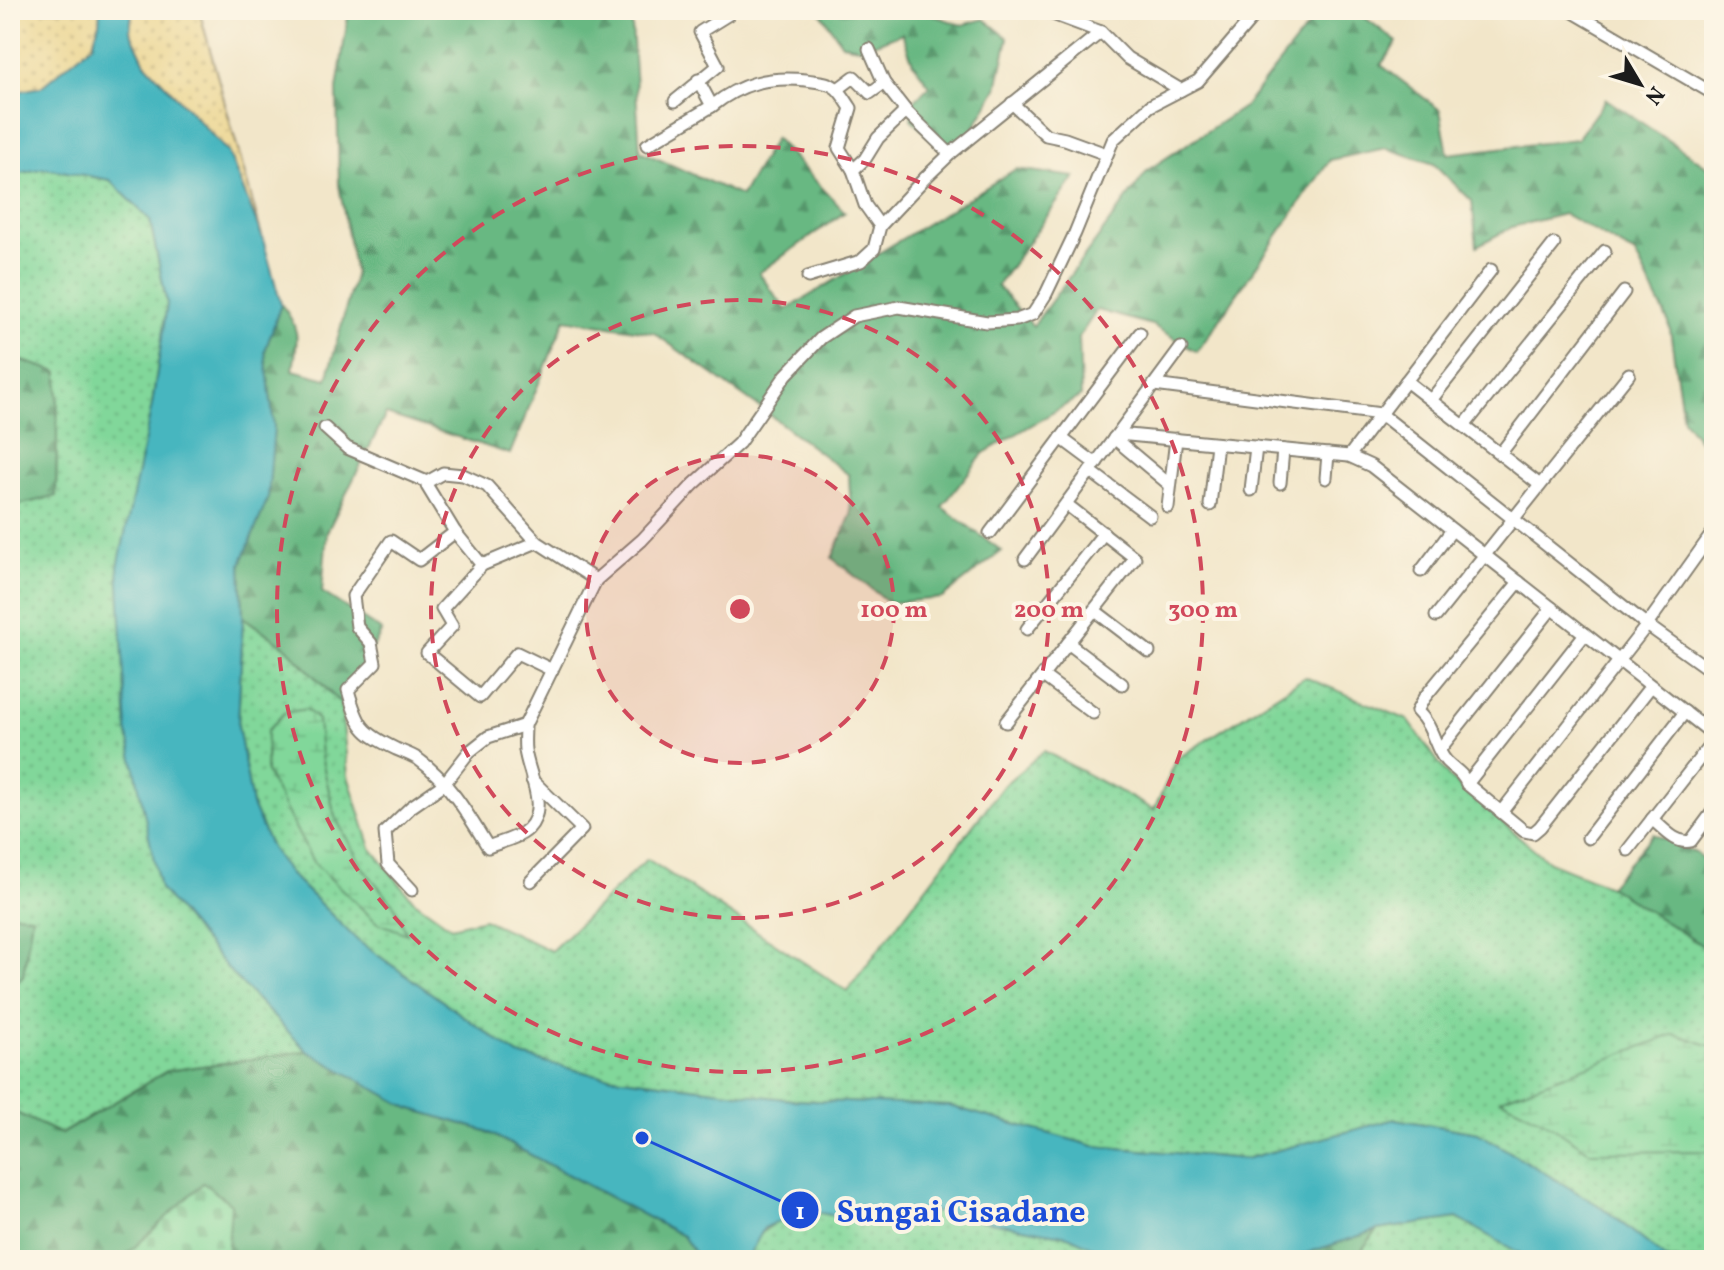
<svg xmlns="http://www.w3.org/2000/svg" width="1724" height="1270" viewBox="0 0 1724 1270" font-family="Vollkorn,serif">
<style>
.grass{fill:url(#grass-dots);stroke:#4e7a5b;stroke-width:2}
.forest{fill:url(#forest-firs);stroke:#426a4f;stroke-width:2}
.wetland{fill:url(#wetland-marsh);stroke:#4e7a5b;stroke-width:2}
.sand{fill:url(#sand-dots);stroke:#857b5d;stroke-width:2}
.cemetery{fill:url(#cemetery-stones);stroke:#4e7a5b;stroke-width:2}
.water{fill:#47b6bf;stroke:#32696e;stroke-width:2}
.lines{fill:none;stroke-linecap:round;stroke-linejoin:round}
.minor-casing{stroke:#878172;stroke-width:15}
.minor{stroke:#fff;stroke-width:11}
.ring{fill:none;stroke:#d1495b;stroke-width:4;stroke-dasharray:14 10}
.centre{fill:#d1495b;stroke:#fcf5e5;stroke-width:4}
.ring-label{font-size:24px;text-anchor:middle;font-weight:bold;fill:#d1495b;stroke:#fcf5e5;stroke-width:8;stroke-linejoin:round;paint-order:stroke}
.leader{fill:none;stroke:#1d4ed8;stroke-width:3}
.callout-dot{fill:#1d4ed8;stroke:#fcf5e5;stroke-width:3}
.mark-label{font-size:24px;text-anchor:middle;font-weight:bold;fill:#fff}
.callout-label{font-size:32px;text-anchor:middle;font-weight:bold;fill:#1d4ed8;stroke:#fcf5e5;stroke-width:8;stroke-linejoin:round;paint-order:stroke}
</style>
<defs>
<pattern id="grass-dots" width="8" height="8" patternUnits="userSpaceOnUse" patternTransform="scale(2)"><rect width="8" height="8" fill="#81d79a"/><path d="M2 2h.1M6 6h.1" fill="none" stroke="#6fb884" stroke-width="1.8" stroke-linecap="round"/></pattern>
<pattern id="forest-firs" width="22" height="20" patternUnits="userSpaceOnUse" patternTransform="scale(2)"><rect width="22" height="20" fill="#68b882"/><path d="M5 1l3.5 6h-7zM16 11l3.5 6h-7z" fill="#55956a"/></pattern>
<pattern id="wetland-marsh" width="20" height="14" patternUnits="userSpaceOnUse" patternTransform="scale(2)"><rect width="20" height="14" fill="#81d79a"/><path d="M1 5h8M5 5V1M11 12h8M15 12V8" fill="none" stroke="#6fb884"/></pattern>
<pattern id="sand-dots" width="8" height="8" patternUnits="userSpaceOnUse" patternTransform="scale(2)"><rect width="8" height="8" fill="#eeda9e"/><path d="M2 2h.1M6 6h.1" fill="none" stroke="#ccba88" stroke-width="1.8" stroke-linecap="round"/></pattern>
<pattern id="cemetery-stones" width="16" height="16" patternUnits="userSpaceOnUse" patternTransform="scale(2)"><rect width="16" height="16" fill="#81d79a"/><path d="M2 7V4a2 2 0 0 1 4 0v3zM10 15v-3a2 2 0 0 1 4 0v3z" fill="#6fb884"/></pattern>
</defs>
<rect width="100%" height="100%" fill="#fcf5e5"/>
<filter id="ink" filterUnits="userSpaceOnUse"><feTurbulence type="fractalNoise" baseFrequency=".0125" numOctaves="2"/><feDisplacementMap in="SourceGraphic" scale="16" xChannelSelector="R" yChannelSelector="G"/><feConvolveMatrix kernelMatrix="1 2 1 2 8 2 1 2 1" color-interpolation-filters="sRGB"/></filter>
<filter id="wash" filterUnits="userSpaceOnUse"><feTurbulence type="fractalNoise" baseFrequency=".006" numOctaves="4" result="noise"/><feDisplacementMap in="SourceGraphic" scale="32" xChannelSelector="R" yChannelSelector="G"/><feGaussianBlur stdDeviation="1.8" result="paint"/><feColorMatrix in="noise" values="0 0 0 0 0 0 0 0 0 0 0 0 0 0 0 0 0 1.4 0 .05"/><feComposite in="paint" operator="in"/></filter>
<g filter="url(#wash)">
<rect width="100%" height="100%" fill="#f2e6c9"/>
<g class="grass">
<path d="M45 168 110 180 150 220 167 304 152 405 233 975 307 1051 167 1071 60 1134 10 1110V986L23 976 32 917 10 913V507L56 496 58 373 10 357V175Z"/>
<path d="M243 617 286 647 341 704 348 776 371 848 413 900 451 927 484 919 551 951 647 859 847 991 1004 785 1044 751 1154 810 1177 759 1305 677 1408 720 1449 777 1549 862 1609 886 1714 953V1260H1668L1603 1208 1478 1133 1395 1119 1245 1159 1094 1146 949 1106 792 1100 591 1074 518 1055 358 941 290 874 271 848 252 805 238 726Z"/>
<path d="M805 1210 836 1216 923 1210 1069 1236 1120 1260H752C749 1229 783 1220 805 1210Z"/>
<path d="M1457 1218 1532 1260H1354L1377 1230Z"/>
</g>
<g class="forest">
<path d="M349 10H631L640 151 741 196 775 138 845 212 759 273 786 310 1016 169 1075 177 997 286 1033 326 1148 170 1245 106 1321 10H1355L1397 42 1381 65 1440 110 1448 154 1577 139 1606 99 1714 171V460L1683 419 1669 323 1635 254 1564 214 1512 227 1477 246 1472 201 1434 164 1386 148 1330 160 1197 352 1152 325 1097 310 1079 337 1081 396 984 453 942 507 1002 551 942 598 889 603 832 558 851 515 849 475 770 415 654 333 565 319 510 454 386 414 327 532 322 592 382 631 341 704 286 647 243 617 241 564 268 498 274 427 265 351 281 304C301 329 298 339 293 370L327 379 355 274 339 185 337 89Z"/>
<path d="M816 10H917L962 25 984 19 1008 38 997 88 966 142 938 146 911 119 914 100 930 86 913 63 902 33 864 48 842 44 821 13Z"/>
<path d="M10 357 58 372 56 496 10 507Z"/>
<path d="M1653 834 1696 853 1714 869V953L1609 886Z"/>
<path d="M10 913 32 916 23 976 10 986Z"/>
<path d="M307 1051 409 1108 486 1131 683 1236 699 1260H227L231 1204 203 1183 121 1260H10V1110L61 1134 167 1071Z"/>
<path d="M1377 1230 1354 1260H1286Z"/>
</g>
<g class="wetland">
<path d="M306 709 318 720 321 756 335 817 363 868 394 905 407 934 376 922 313 862 266 772 267 731 284 713Z"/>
<path d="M1675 1034 1714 1047V1151L1591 1152 1544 1121 1500 1099Z"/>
</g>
<g class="sand">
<path d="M10 10H100L99 23 93 44 41 88 10 93Z"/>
<path d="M132 10H199L262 236 228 152 145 63 130 31Z"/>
</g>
<path class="cemetery" d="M203 1183 231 1204 227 1260H121Z"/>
<path class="water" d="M100 10H132L130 31 145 63 228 152 262 236 281 304 265 351 274 427 268 498 241 564 243 617 238 726 252 805 271 848 290 874 358 941 518 1055 591 1074 792 1100 949 1106 1094 1146 1245 1159 1395 1119 1478 1133 1603 1208 1668 1260H1532L1457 1218 1377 1230 1286 1260H1120L1068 1236 923 1210 836 1216 805 1210 764 1228 751 1252 752 1260H699L683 1236 486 1131 409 1108 307 1051 233 975 160 889 127 730 118 567 152 405 167 304 150 220 110 180 45 168 10 175V93L41 87 93 44 99 23Z"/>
</g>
<g filter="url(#ink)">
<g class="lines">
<g class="minor-casing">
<g id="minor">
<path d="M1042 10 1101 32 1127 58 1181 90"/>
<path d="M1570 10 1714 94"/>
<path d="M869 49 884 83 906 111 950 154"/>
<path d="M838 89 854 77 870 93 884 83"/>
<path d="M675 101 718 66 700 32 729 14 727 10"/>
<path d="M1012 103 1046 135 1065 139 1106 154"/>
<path d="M712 106C741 83 769 76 806 80 816 82 828 81 836 88 842 93 846 101 851 108L839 148 853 170 865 205 880 226"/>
<path d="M647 145 712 106 698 80"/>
<path d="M853 170 865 159 878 138 906 111"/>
<path d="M808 277 861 261 874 249 880 226 925 178 950 154 1101 32"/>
<path d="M1406 381 1540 485"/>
<path d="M1154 385 1381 414 1647 625 1714 673"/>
<path d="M1431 400 1554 244"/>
<path d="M1464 426 1605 251"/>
<path d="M325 428 347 448 427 482 443 473 463 475 487 486 537 542 596 580"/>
<path d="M1118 434 1349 456 1371 466 1714 735"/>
<path d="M1061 438 1096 464"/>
<path d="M1114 438 1170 485"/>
<path d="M1500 454 1624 292"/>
<path d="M1349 456 1491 270"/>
<path d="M1090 471 1150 516"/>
<path d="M1326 478 1328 454"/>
<path d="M427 482V486L455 532 482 565"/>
<path d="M1280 483 1283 450"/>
<path d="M1251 490 1256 447"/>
<path d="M1210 505 1217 444"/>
<path d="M1168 507 1176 439"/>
<path d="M455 532 419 560 391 541 353 596 357 627 371 643 375 663 348 690C358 726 362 733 396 749 403 752 412 755 418 759 449 781 469 816 488 847 500 842 519 838 528 829 549 808 528 774 525 750 524 742 525 733 525 725L596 580 642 540 693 485 739 443 786 375 821 338 854 316 899 307 987 322 1017 320 1033 314 1046 294 1075 233 1113 140 1150 106 1198 81 1259 10"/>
<path d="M990 533 1140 333"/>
<path d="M537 542 482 565 442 609 452 626 427 653 480 697 517 653 552 670"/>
<path d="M1025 559 1181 348"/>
<path d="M1421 571 1452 530"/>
<path d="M1519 582 1424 698 1417 711C1434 727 1434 747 1446 761 1455 770 1462 772 1467 784L1524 831 1533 833 1540 827 1651 686"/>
<path d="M1094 610 1149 652"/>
<path d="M1436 616 1629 374"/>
<path d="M1027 629 1104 533"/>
<path d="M1068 643 1122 684"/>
<path d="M1043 676 1093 713"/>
<path d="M1006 722 1135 558 1066 504"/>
<path d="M1440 749 1552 608"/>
<path d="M1467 784 1585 634"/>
<path d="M1502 811 1647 625 1714 531"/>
<path d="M1652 819C1663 828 1676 845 1691 841L1714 810"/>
<path d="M1588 838 1685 712"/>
<path d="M1628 850 1714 740"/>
<path d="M531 881 582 829 532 780"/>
<path d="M412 890 388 864 385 832 411 807 444 784 469 752 488 737 525 725"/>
</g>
</g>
<use href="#minor" class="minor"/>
</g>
</g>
<circle cx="740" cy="609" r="154" fill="#d1495b" fill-opacity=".12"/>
<g class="ring">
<circle cx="740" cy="609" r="154"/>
<circle cx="740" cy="609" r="309"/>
<circle cx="740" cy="609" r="463"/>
</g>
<circle cx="740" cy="609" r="12" class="centre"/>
<g class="ring-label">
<text x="894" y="617">100 m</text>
<text x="1049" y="617">200 m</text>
<text x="1203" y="617">300 m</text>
</g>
<path class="leader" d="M642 1138L800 1210"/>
<g class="callout-dot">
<circle cx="642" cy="1138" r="8"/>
<circle cx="800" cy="1210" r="20"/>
</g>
<g class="mark-label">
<text x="800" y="1219">1</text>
</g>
<g class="callout-label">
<text x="961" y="1222">Sungai Cisadane</text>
</g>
<rect width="1724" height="1270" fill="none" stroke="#fcf5e5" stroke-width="40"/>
<g transform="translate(1640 84) rotate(128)" stroke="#fcf5e5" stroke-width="6" paint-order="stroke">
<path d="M0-6L14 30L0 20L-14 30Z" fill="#1c1c1c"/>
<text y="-12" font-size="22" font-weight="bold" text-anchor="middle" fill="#1c1c1c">N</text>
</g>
</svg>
